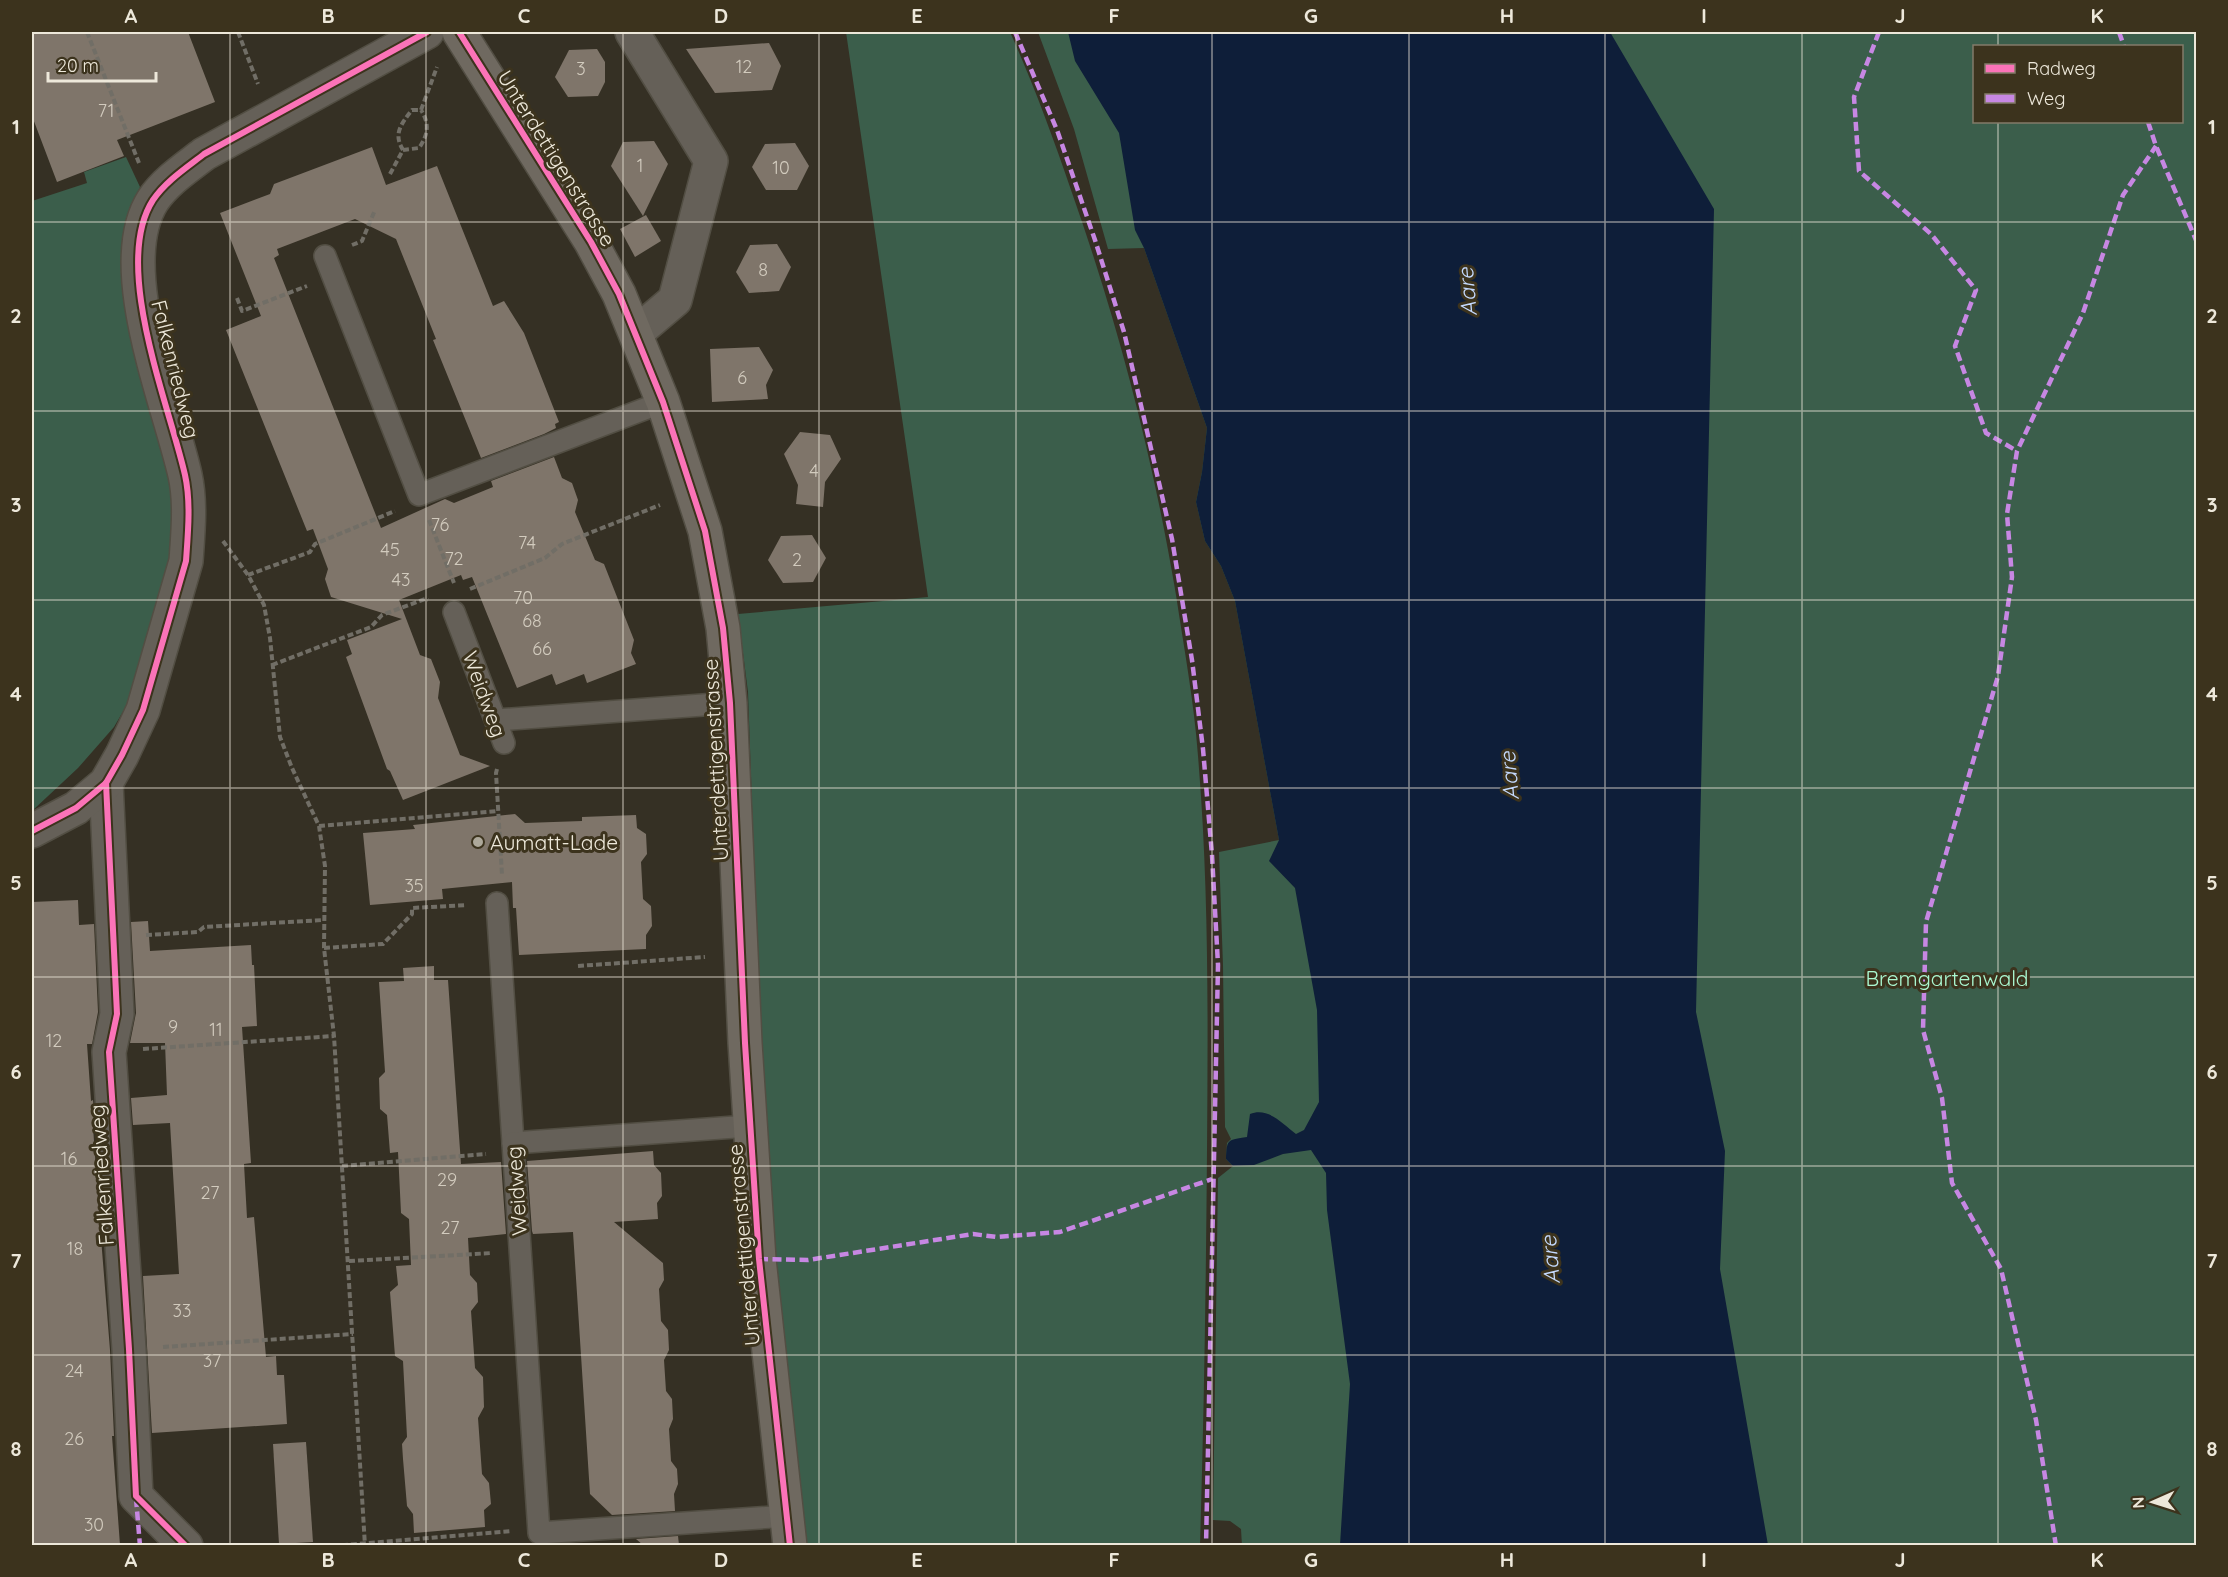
<svg xmlns="http://www.w3.org/2000/svg" width="2228" height="1577" viewBox="0 0 2228 1577" font-family="Quicksand,sans-serif">
<style>
.green{fill:#3b5e4b;fill-rule:evenodd}
.water{fill:#0e1e39}
.building{fill:#7f756a}
.lines{fill:none;stroke-linecap:round;stroke-linejoin:round}
.lane-casing{stroke:#524e43;stroke-width:24}
.street-casing{stroke:#524e43;stroke-width:36}
.secondary-casing{stroke:#524e43;stroke-width:36}
.path{stroke:#716e66;stroke-width:4;stroke-dasharray:6 3;stroke-linecap:butt}
.lane{stroke:#656058;stroke-width:21}
.street{stroke:#656058;stroke-width:33}
.secondary{stroke:#6f6960;stroke-width:33}
.quiet{stroke:#c787e3;stroke-width:4.5;stroke-dasharray:9 4.5;stroke-linecap:butt}
.cycleway-casing{stroke:#3c331d;stroke-width:10}
.cycleway{stroke:#fb73b8;stroke-width:6}
.grid{fill:none;stroke:#ede8da;stroke-width:1.5;stroke-opacity:0.55}
.poi-dot{fill:#ada89a;stroke:#3c331d;stroke-width:2}
.labels{text-anchor:middle;dominant-baseline:central;stroke-width:6;stroke-linejoin:round;paint-order:stroke}
.number-label{font-size:18px;fill:#d2cbbe}
.street-label{font-size:21px;fill:#ede8da;stroke:#3c331d}
.poi-label{font-size:21px;fill:#ede8da;stroke:#3c331d;text-anchor:start}
.park-label{font-size:21px;fill:#aaf8d1;stroke:#3c331d}
.water-label{font-size:22px;font-style:italic;fill:#c4daff;stroke:#3c331d}
.neatline{fill:none;stroke:#ede8da;stroke-width:2}
.grid-label{font-size:20px;text-anchor:middle;font-weight:bold;fill:#ede8da}
</style>
<rect width="100%" height="100%" fill="#353024"/>
<g class="green">
<path d="M846 32H1010C1033 83 1053 137 1071 190 1118 323 1153 457 1176 595 1184 648 1194 702 1198 756 1209 887 1208 1019 1207 1151 1206 1282 1204 1414 1200 1545H807L773 1252 757 945 748 692 738 614 928 597Z"/>
<path d="M1038 32H2196V1545L1242 1546 1241 1529 1230 1521 1213 1520 1218 1178 1233 1166 1226 1159 1227 1143 1231 1139 1225 1127 1223 966 1219 852 1279 840 1235 601 1221 566 1205 541 1196 502 1202 472 1207 428 1144 248 1108 249 1074 129ZM1974 46H2182V122H1974Z"/>
<path d="M126 157 140 187 130 207 126 228 173 475 178 536 136 689 114 727 78 768 32 811V201L87 183 84 172Z"/>
</g>
<path class="water" d="M1068 32H1610L1714 209 1696 1012 1725 1151 1720 1269 1768 1545H1340L1350 1384 1327 1210 1326 1173 1311 1150 1283 1154 1254 1165 1233 1166 1226 1159C1227 1139 1227 1140 1247 1137L1250 1114C1268 1107 1282 1123 1296 1134L1304 1130 1319 1102 1317 1010 1295 888 1269 861 1279 840 1235 601 1221 566 1205 541 1196 502 1202 472 1207 428 1144 248 1135 230 1119 133 1075 61Z"/>
<g class="building">
<path d="M32 32H188L215 102 117 140 124 156 57 182 32 116Z"/>
<path d="M769 43 781 66 772 90 715 93 686 49Z"/>
<path d="M597 49 605 62V82L598 96 568 97 555 77 569 50Z"/>
<path d="M654 141 668 164 643 216 611 166 623 142Z"/>
<path d="M795 143 809 166 797 190H766L752 167 765 144Z"/>
<path d="M372 147 386 185 437 166 493 306 504 301 524 333 559 422 555 424 556 428 544 434 481 458 433 340 436 339 396 239 355 219 277 249 279 255 274 258 381 528 445 499 454 503 493 487 491 481 554 457 562 478 572 483 578 500 575 512 595 560 604 564 634 640 631 653 636 664 587 683 584 674 556 685 552 674 517 688 472 577 463 580 461 575 399 600 420 655 431 659 440 682 438 698 460 755 490 766 403 800 390 771 387 769 346 657 352 654 347 640 402 619 331 597 325 579 328 569 313 529 307 531 226 330 261 316 220 213 270 194 274 184Z"/>
<path d="M646 215 661 241 635 257 620 229Z"/>
<path d="M777 244 791 267 779 291 749 293 736 272 750 245Z"/>
<path d="M759 347 773 370 766 385 768 399 712 402 710 349Z"/>
<path d="M800 432 830 435 841 459 825 482 823 507 796 504 798 485 784 454Z"/>
<path d="M812 535 826 558 813 582 783 583 768 560 781 536Z"/>
<path d="M515 814 525 823 582 821V817L636 815 637 828 646 834 647 854 641 862 643 899 651 906 652 926 646 935V949L519 955 516 908H513L512 882 442 889 443 899 370 905 363 833 415 829 413 825Z"/>
<path d="M78 900 79 925 94 924 98 1012 92 1044H87L91 1101 93 1100 95 1127H93L99 1213 110 1350 114 1436H112L120 1545H32V902Z"/>
<path d="M148 921 150 951 251 945 252 965H254L257 1026 242 1027 251 1163 244 1164 247 1218 254 1217 266 1357 276 1356 277 1375H284L287 1424 152 1433 143 1276 179 1274 170 1123 133 1125 131 1098 167 1095 165 1043H130L136 1013 131 922Z"/>
<path d="M434 966V980H448L461 1164 501 1162 506 1234 468 1238 470 1275 477 1283 478 1302 471 1311 475 1368 483 1377 484 1407 478 1418 482 1474 489 1483 491 1504 484 1510 485 1527 414 1533 413 1514 407 1506 403 1459 402 1444 407 1437 403 1361 395 1356 390 1292 398 1285 396 1266 411 1265 409 1219 401 1213 398 1152 390 1153 387 1115 380 1109 379 1078 385 1072 379 982 404 981 403 968Z"/>
<path d="M653 1151 654 1165 661 1173 662 1196 657 1203 658 1219 614 1222 663 1263 664 1280 659 1289 661 1321 668 1330 669 1350 664 1360 666 1391 672 1399 673 1419 669 1429 671 1461 677 1469 678 1484 674 1494 675 1511 612 1515 590 1494 573 1232 533 1234 532 1231 527 1161Z"/>
<path d="M306 1442 313 1542 279 1544 273 1444Z"/>
<path d="M678 1536 679 1545H643L636 1539Z"/>
</g>
<g class="lines">
<g class="lane-casing">
<g id="lane">
<path d="M325 256 419 495 663 402"/>
<path d="M454 612 504 743"/>
<path d="M497 720 730 703"/>
<path d="M497 903 539 1533 788 1516"/>
<path d="M513 1143 749 1126"/>
</g>
</g>
<g class="street-casing">
<g id="street">
<path d="M632 32 711 161 675 300 636 333"/>
<path d="M106 783 117 1014 109 1052 129 1349 136 1496 186 1546"/>
<path d="M32 831 76 808 106 783 122 755 143 710 186 561C188 533 191 502 185 475 169 404 111 265 153 200 166 181 186 168 204 154L427 32"/>
</g>
</g>
<g class="secondary-casing">
<path id="secondary" d="M459 32 591 242 619 294 663 402 705 531 723 628 730 703 745 1043 759 1259 790 1546"/>
</g>
<g class="path">
<path d="M87 32 139 163"/>
<path d="M238 32 258 84"/>
<path d="M403 150 419 148C428 135 430 124 421 110"/>
<path d="M390 174 403 150C393 134 401 124 412 110H421L437 67"/>
<path d="M352 245 362 241 375 210"/>
<path d="M237 298 242 311 307 286"/>
<path d="M429 520 454 583"/>
<path d="M223 541 248 575 264 605 270 638 280 737 292 768 319 826 325 866 324 948 334 1036 365 1546"/>
<path d="M248 575 310 552 315 544 395 511"/>
<path d="M470 589 545 558 562 544 660 505"/>
<path d="M272 665 371 627 382 615 425 599 428 600"/>
<path d="M497 769 496 773 502 875"/>
<path d="M319 826 498 811"/>
<path d="M146 935 198 932 204 927 323 920"/>
<path d="M324 948 383 944 412 914V908L467 905"/>
<path d="M578 966 705 957"/>
<path d="M143 1049 334 1036"/>
<path d="M342 1166 486 1154"/>
<path d="M349 1261 492 1253"/>
<path d="M163 1347 353 1334"/>
<path d="M333 1546 511 1531"/>
</g>
<use href="#lane" class="lane"/>
<use href="#street" class="street"/>
<use href="#secondary" class="secondary"/>
<g class="quiet">
<path d="M1015 32 1057 130 1095 240 1124 332 1172 539 1192 660 1203 749 1212 855 1218 965 1206 1546"/>
<path d="M1879 32 1854 97 1859 171 1931 234 1976 290 1955 346 1986 433 2017 451"/>
<path d="M2119 32 2124 46"/>
<path d="M2148 122 2156 146 2196 240"/>
<path d="M759 1259 808 1260 973 1234 997 1237 1060 1232 1212 1179"/>
<path d="M136 1498 140 1546"/>
<path d="M2056 1546 2036 1420 2001 1269 1952 1183 1942 1098 1923 1030 1926 922 1998 676 2012 577 2007 514 2017 451 2083 313 2123 195 2156 146"/>
</g>
<g class="cycleway-casing">
<g id="cycleway">
<path d="M459 32 591 242 619 294 663 402 705 531 723 628 730 703 745 1043 759 1259 790 1546"/>
<path d="M106 783 117 1014 109 1052 129 1349 136 1496 186 1546"/>
<path d="M32 831 76 808 106 783 122 755 143 710 186 561C188 533 191 502 185 475 169 404 111 265 153 200 166 181 186 168 204 154L427 32"/>
</g>
</g>
<use href="#cycleway" class="cycleway"/>
</g>
<path class="grid" d="M230 32V1546M426 32V1546M623 32V1546M819 32V1546M1016 32V1546M1212 32V1546M1409 32V1546M1605 32V1546M1802 32V1546M1998 32V46M1998 122V1546M32 222H2196M32 411H2196M32 600H2196M32 788H2196M32 977H2196M32 1166H2196M32 1355H2196"/>
<circle class="poi-dot" cx="478" cy="842" r="6"/>
<g class="labels">
<g class="number-label">
<text x="744" y="66">12</text>
<text x="581" y="68">3</text>
<text x="106" y="110">71</text>
<text x="640" y="165">1</text>
<text x="781" y="167">10</text>
<text x="763" y="269">8</text>
<text x="742" y="377">6</text>
<text x="814" y="470">4</text>
<text x="440" y="524">76</text>
<text x="527" y="542">74</text>
<text x="390" y="549">45</text>
<text x="454" y="558">72</text>
<text x="797" y="559">2</text>
<text x="401" y="579">43</text>
<text x="523" y="597">70</text>
<text x="532" y="620">68</text>
<text x="542" y="648">66</text>
<text x="414" y="885">35</text>
<text x="173" y="1026">9</text>
<text x="216" y="1029">11</text>
<text x="54" y="1040">12</text>
<text x="69" y="1158">16</text>
<text x="447" y="1179">29</text>
<text x="210" y="1192">27</text>
<text x="450" y="1227">27</text>
<text x="75" y="1248">18</text>
<text x="182" y="1310">33</text>
<text x="212" y="1360">37</text>
<text x="74" y="1370">24</text>
<text x="74" y="1438">26</text>
<text x="94" y="1524">30</text>
</g>
<g class="street-label">
<text transform="translate(557 158) rotate(58)">Unterdettigenstrasse</text>
<text transform="translate(176 369) rotate(76)">Falkenriedweg</text>
<text transform="translate(485 694) rotate(70)">Weidweg</text>
<text transform="translate(715 760) rotate(-93)">Unterdettigenstrasse</text>
<text transform="translate(101 1175) rotate(-94)">Falkenriedweg</text>
<text transform="translate(516 1191) rotate(-94)">Weidweg</text>
<text transform="translate(743 1245) rotate(-95)">Unterdettigenstrasse</text>
</g>
<g class="poi-label">
<text x="490" y="842">Aumatt-Lade</text>
</g>
<g class="park-label">
<text x="1947" y="978">Bremgartenwald</text>
</g>
<g class="water-label">
<text transform="translate(1467 292) rotate(-95)">Aare</text>
<text transform="translate(1509 776) rotate(-95)">Aare</text>
<text transform="translate(1550 1260) rotate(-95)">Aare</text>
</g>
</g>
<rect width="2228" height="1577" fill="none" stroke="#3c331d" stroke-width="66"/>
<rect x="1973" y="45" width="210" height="78" fill="#3c331d" stroke="#837b69" stroke-width="1.5"/>
<rect x="1985" y="64" width="30" height="9" fill="#fb73b8" stroke="#837b69" stroke-width="1.5"/>
<text x="2027" y="75" font-size="18" fill="#ede8da">Radweg</text>
<rect x="1985" y="94" width="30" height="9" fill="#c787e3" stroke="#837b69" stroke-width="1.5"/>
<text x="2027" y="105" font-size="18" fill="#ede8da">Weg</text>
<g transform="translate(2153 1502) rotate(267)" stroke="#3c331d" stroke-width="4.5" paint-order="stroke">
<path d="M0-4.5L10 22L0 15L-10 22Z" fill="#ede8da"/>
<text y="-9" font-size="16" font-weight="bold" text-anchor="middle" fill="#ede8da">N</text>
</g>
<path d="M48 72v9h108v-9" fill="none" stroke="#ede8da" stroke-width="3"/>
<text x="57" y="72" font-size="18" fill="#ede8da" stroke="#3c331d" stroke-width="4.5" paint-order="stroke">20 m</text>
<rect x="33" y="33" width="2162" height="1511" class="neatline"/>
<g class="grid-label">
<text x="131" y="23">A</text>
<text x="328" y="23">B</text>
<text x="524" y="23">C</text>
<text x="721" y="23">D</text>
<text x="917" y="23">E</text>
<text x="1114" y="23">F</text>
<text x="1311" y="23">G</text>
<text x="1507" y="23">H</text>
<text x="1704" y="23">I</text>
<text x="1900" y="23">J</text>
<text x="2097" y="23">K</text>
<text x="16" y="134">1</text>
<text x="2212" y="134">1</text>
<text x="16" y="323">2</text>
<text x="2212" y="323">2</text>
<text x="16" y="512">3</text>
<text x="2212" y="512">3</text>
<text x="16" y="701">4</text>
<text x="2212" y="701">4</text>
<text x="16" y="890">5</text>
<text x="2212" y="890">5</text>
<text x="16" y="1079">6</text>
<text x="2212" y="1079">6</text>
<text x="16" y="1268">7</text>
<text x="2212" y="1268">7</text>
<text x="16" y="1456">8</text>
<text x="2212" y="1456">8</text>
<text x="131" y="1567">A</text>
<text x="328" y="1567">B</text>
<text x="524" y="1567">C</text>
<text x="721" y="1567">D</text>
<text x="917" y="1567">E</text>
<text x="1114" y="1567">F</text>
<text x="1311" y="1567">G</text>
<text x="1507" y="1567">H</text>
<text x="1704" y="1567">I</text>
<text x="1900" y="1567">J</text>
<text x="2097" y="1567">K</text>
</g>
</svg>
